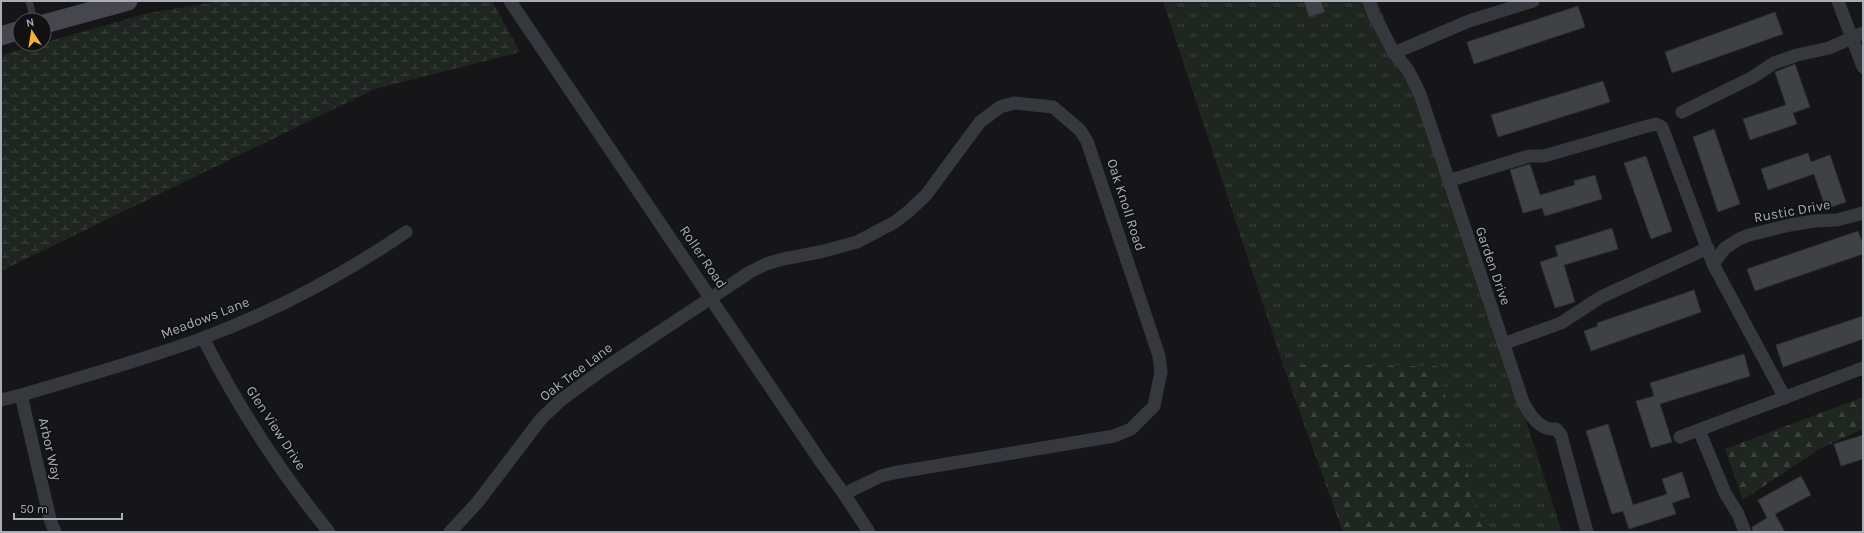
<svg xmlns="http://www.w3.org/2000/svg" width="1864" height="533" viewBox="0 0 1864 533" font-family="Karla,sans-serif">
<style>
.forest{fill:url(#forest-firs)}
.wetland{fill:url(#wetland-marsh)}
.park{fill:url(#park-tufts)}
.building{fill:#404145;stroke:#303034}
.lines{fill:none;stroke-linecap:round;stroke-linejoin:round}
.lane{stroke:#37383d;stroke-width:7}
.street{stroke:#37383d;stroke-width:13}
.secondary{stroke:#45474d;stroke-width:19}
.labels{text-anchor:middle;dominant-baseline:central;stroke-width:3.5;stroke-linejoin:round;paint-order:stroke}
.street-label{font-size:14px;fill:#a8adb8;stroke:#111113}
</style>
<defs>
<pattern id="forest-firs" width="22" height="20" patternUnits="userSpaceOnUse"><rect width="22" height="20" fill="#1e261f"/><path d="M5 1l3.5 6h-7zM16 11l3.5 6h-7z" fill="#3c433d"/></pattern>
<pattern id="wetland-marsh" width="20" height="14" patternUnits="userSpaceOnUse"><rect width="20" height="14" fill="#1e261f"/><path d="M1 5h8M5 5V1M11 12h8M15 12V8" fill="none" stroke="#3c433d"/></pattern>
<pattern id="park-tufts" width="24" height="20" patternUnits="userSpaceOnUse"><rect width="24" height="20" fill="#1e261f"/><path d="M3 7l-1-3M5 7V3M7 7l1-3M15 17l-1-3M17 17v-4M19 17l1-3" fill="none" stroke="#3c433d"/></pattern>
</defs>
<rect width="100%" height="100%" fill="#161618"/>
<g class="forest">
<path d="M1309 364 1438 366 1485 532H1343L1283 365Z"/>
<path d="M1863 397V429L1821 448 1743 500 1725 449Z"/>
</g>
<path class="wetland" d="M221 1H492L520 52 375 89 1 271V55L148 13Z"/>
<path class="park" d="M1163 1H1377L1434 136 1562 532H1485L1437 366 1309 364 1283 365Z"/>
<g class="building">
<path d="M1304 1H1321L1325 12 1309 17Z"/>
<path d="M1578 6 1585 27 1474 64 1467 42Z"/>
<path d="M1775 12 1783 34 1672 73 1665 52Z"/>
<path d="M1795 64 1810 107 1793 113 1797 124 1750 140 1743 119 1786 105 1775 72Z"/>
<path d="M1603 81 1610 102 1498 137 1491 115Z"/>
<path d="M1714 129 1740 204 1718 212 1693 137Z"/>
<path d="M1808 153 1811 162 1830 155 1846 202 1826 209 1814 174 1768 190 1761 169Z"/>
<path d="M1646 156 1672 231 1651 239 1624 163Z"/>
<path d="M1530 164 1540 195 1575 185 1574 181 1595 175 1602 199 1545 216 1542 208 1523 213 1510 170Z"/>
<path d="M1612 228 1618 249 1564 265 1575 302 1555 308 1540 262 1558 256 1555 246Z"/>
<path d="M1858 231 1863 244V254L1755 291 1747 269Z"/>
<path d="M1694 290 1701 312 1591 351 1584 331 1598 326 1597 323Z"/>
<path d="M1863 316V339L1783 367 1776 345Z"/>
<path d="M1744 354 1750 376 1660 404 1672 442 1651 448 1636 401 1654 396 1650 383Z"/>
<path d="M1608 424 1633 505 1667 494 1662 479 1682 472 1690 497 1672 503 1676 514 1629 529 1623 511 1612 514 1586 431Z"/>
<path d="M1863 435V459L1841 466 1834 444Z"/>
<path d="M1801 476 1811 495 1775 514 1785 532H1753L1752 527 1767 518 1758 500Z"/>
</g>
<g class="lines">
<path class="lane" d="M29 1 34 20"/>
<g class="street">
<path d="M510 1 821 462 844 494 869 532"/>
<path d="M1369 1 1374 15 1394 53 1408 70 1420 94 1523 402C1530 415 1540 431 1556 429L1561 435 1587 532"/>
<path d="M1838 1 1863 67"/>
<path d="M1394 53 1469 21 1533 1"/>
<path d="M1682 112 1753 77 1774 63 1797 55 1829 48 1863 33"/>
<path d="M1448 181 1529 156H1544L1644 127 1656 124 1662 127 1713 264 1785 398"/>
<path d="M1713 264 1725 248 1739 239 1749 235 1790 225 1814 221 1837 220 1863 213"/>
<path d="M203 338C238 407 280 472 329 532"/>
<path d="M1503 344 1561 323 1601 297 1708 248"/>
<path d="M21 395 50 519 55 532"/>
<path d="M1 400 21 395C82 377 143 360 203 338 275 311 343 275 406 232"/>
<path d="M1699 430 1725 493 1738 514 1745 532"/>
<path d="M1680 437 1863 368"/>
<path d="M450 532 477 503 541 419 561 400 602 370 750 272 766 264 783 259 820 252 857 242 895 222 909 211 926 195 980 122 1000 107 1014 103 1053 107 1080 130 1087 141 1159 356 1161 372 1154 406 1131 429 1114 436 893 473 881 476 844 494"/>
</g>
<g class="secondary">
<path d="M44 24 128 1"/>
<path d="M1 36 20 30"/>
</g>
</g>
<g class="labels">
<g class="street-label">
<text transform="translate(1126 205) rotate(72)">Oak Knoll Road</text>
<text transform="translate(1792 211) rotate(-10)">Rustic Drive</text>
<text transform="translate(703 257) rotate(56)">Roller Road</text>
<text transform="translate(1493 266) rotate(71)">Garden Drive</text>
<text transform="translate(205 318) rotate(-21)">Meadows Lane</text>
<text transform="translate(576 372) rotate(-37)">Oak Tree Lane</text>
<text transform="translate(276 428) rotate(57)">Glen View Drive</text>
<text transform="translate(50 449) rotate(77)">Arbor Way</text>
</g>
</g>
<rect width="1864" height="533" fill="none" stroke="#a8adb8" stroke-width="4"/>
<g transform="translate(32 32) rotate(348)"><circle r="19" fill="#111113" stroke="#4d4f55"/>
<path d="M0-3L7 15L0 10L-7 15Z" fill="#f2b134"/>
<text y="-6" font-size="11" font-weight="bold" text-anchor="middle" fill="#a8adb8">N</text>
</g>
<path d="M14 513v6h108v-6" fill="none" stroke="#a8adb8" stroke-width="2"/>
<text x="20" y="513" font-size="12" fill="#a8adb8" stroke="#111113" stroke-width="3" paint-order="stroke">50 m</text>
</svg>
